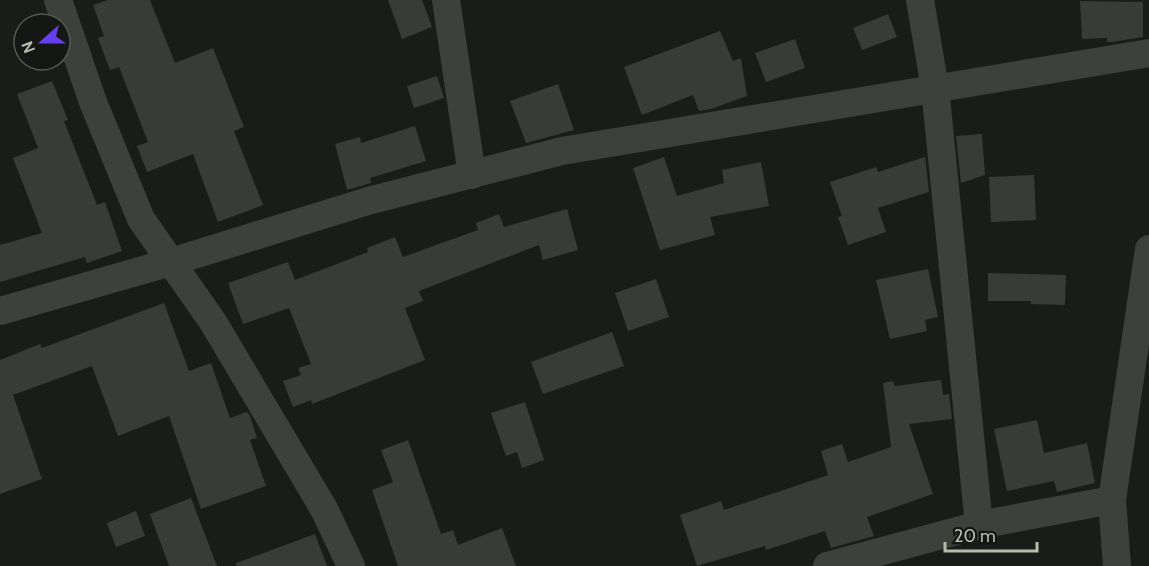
<svg xmlns="http://www.w3.org/2000/svg" width="1149" height="566" viewBox="0 0 1149 566" font-family="Cabin,sans-serif">
<style>
.building{fill:#393b36}
.lines{fill:none;stroke-linecap:round;stroke-linejoin:round}
.minor{stroke:#3e413b;stroke-width:28}
</style>
<rect width="100%" height="100%" fill="#1a1c19"/>
<g class="building">
<path d="M108 0H150L175 63 213 48 244 127 234 131 263 205 218 222 193 154 147 172 137 146 148 142 119 67 110 70 98 38 104 36 93 5Z"/>
<path d="M388 0H422L432 27 402 39Z"/>
<path d="M1080 1 1143 2V37L1112 42H1107V38L1082 39Z"/>
<path d="M888 14 897 37 862 50 853 28Z"/>
<path d="M720 31 733 61 741 58 747 96 711 109 699 111 693 95 642 115 624 67Z"/>
<path d="M795 39 805 68 766 82 755 53Z"/>
<path d="M437 76 444 98 414 108 407 86Z"/>
<path d="M52 81 68 120 64 121 97 205 105 202 122 251 87 263 85 257 0 282V245L42 233 13 158 38 148 17 94Z"/>
<path d="M558 84 574 130 526 143 510 101Z"/>
<path d="M415 126 426 161 370 178 371 183 347 190 335 144 360 137 361 143Z"/>
<path d="M982 134 985 175 961 183 956 136Z"/>
<path d="M664 157 677 196 724 183 722 170 761 162 769 206 710 217 715 235 660 250 633 168Z"/>
<path d="M925 157 929 192 878 208 886 232 848 245 838 217 842 216 830 182 876 167 878 172Z"/>
<path d="M1034 175 1036 220 991 222 989 177Z"/>
<path d="M567 209 578 250 543 260 539 245 419 291 423 301 405 308 425 360 312 404 311 400 293 407 283 381 301 375 298 368 311 364 289 308 243 324 228 283 288 262 295 280 368 252 367 248 395 237 403 257 478 230 476 223 499 214 504 227Z"/>
<path d="M928 269 938 317 925 320 927 331 890 339 876 280Z"/>
<path d="M988 273 1066 275 1065 305 1031 304V301H988Z"/>
<path d="M656 279 669 317 628 331 615 293Z"/>
<path d="M164 303 189 371 211 363 230 418 247 412 250 416 257 438 250 440 266 486 201 509 169 416 118 436 92 366 13 395 42 479 0 494V360L40 344 42 348Z"/>
<path d="M612 332 624 366 543 394 531 362Z"/>
<path d="M941 380 943 395 949 394 952 419 909 424 933 494 867 517 874 536 831 548 825 531 766 550 765 546 697 566 680 515 721 501 724 510 828 475 821 451 842 444 848 462 891 447 883 383 893 381 895 386Z"/>
<path d="M525 402 544 460 522 468 517 452 506 456 491 413Z"/>
<path d="M1037 420 1044 453 1087 443 1095 483 1057 492 1054 481 1007 491 994 429Z"/>
<path d="M408 440 441 534 453 530 458 545 502 528 516 566H398L372 490 393 482 381 450Z"/>
<path d="M191 498 217 566H169L150 514Z"/>
<path d="M136 511 145 536 116 547 107 523Z"/>
<path d="M315 534 327 566H236V563Z"/>
</g>
<g class="lines">
<g class="minor">
<path d="M58 0 93 102 141 219 213 322 324 509 351 566"/>
<path d="M446 0 472 175"/>
<path d="M920 0 935 88 979 525"/>
<path d="M0 311 171 262 368 201 562 151 1149 53"/>
<path d="M827 566 979 525 1112 500"/>
<path d="M1117 566 1112 500 1149 249"/>
</g>
</g>
<g transform="translate(42 42) rotate(249)"><circle r="28" fill="#151714" stroke="#565951" stroke-width="1.5"/>
<path d="M0-4.5L10 22L0 15L-10 22Z" fill="#653fee"/>
<text y="-9" font-size="16" font-weight="bold" text-anchor="middle" fill="#b7bbac">N</text>
</g>
<path d="M945 542v9h92v-9" fill="none" stroke="#b7bbac" stroke-width="3"/>
<text x="954" y="542" font-size="18" fill="#b7bbac" stroke="#151714" stroke-width="4.5" paint-order="stroke">20 m</text>
</svg>
